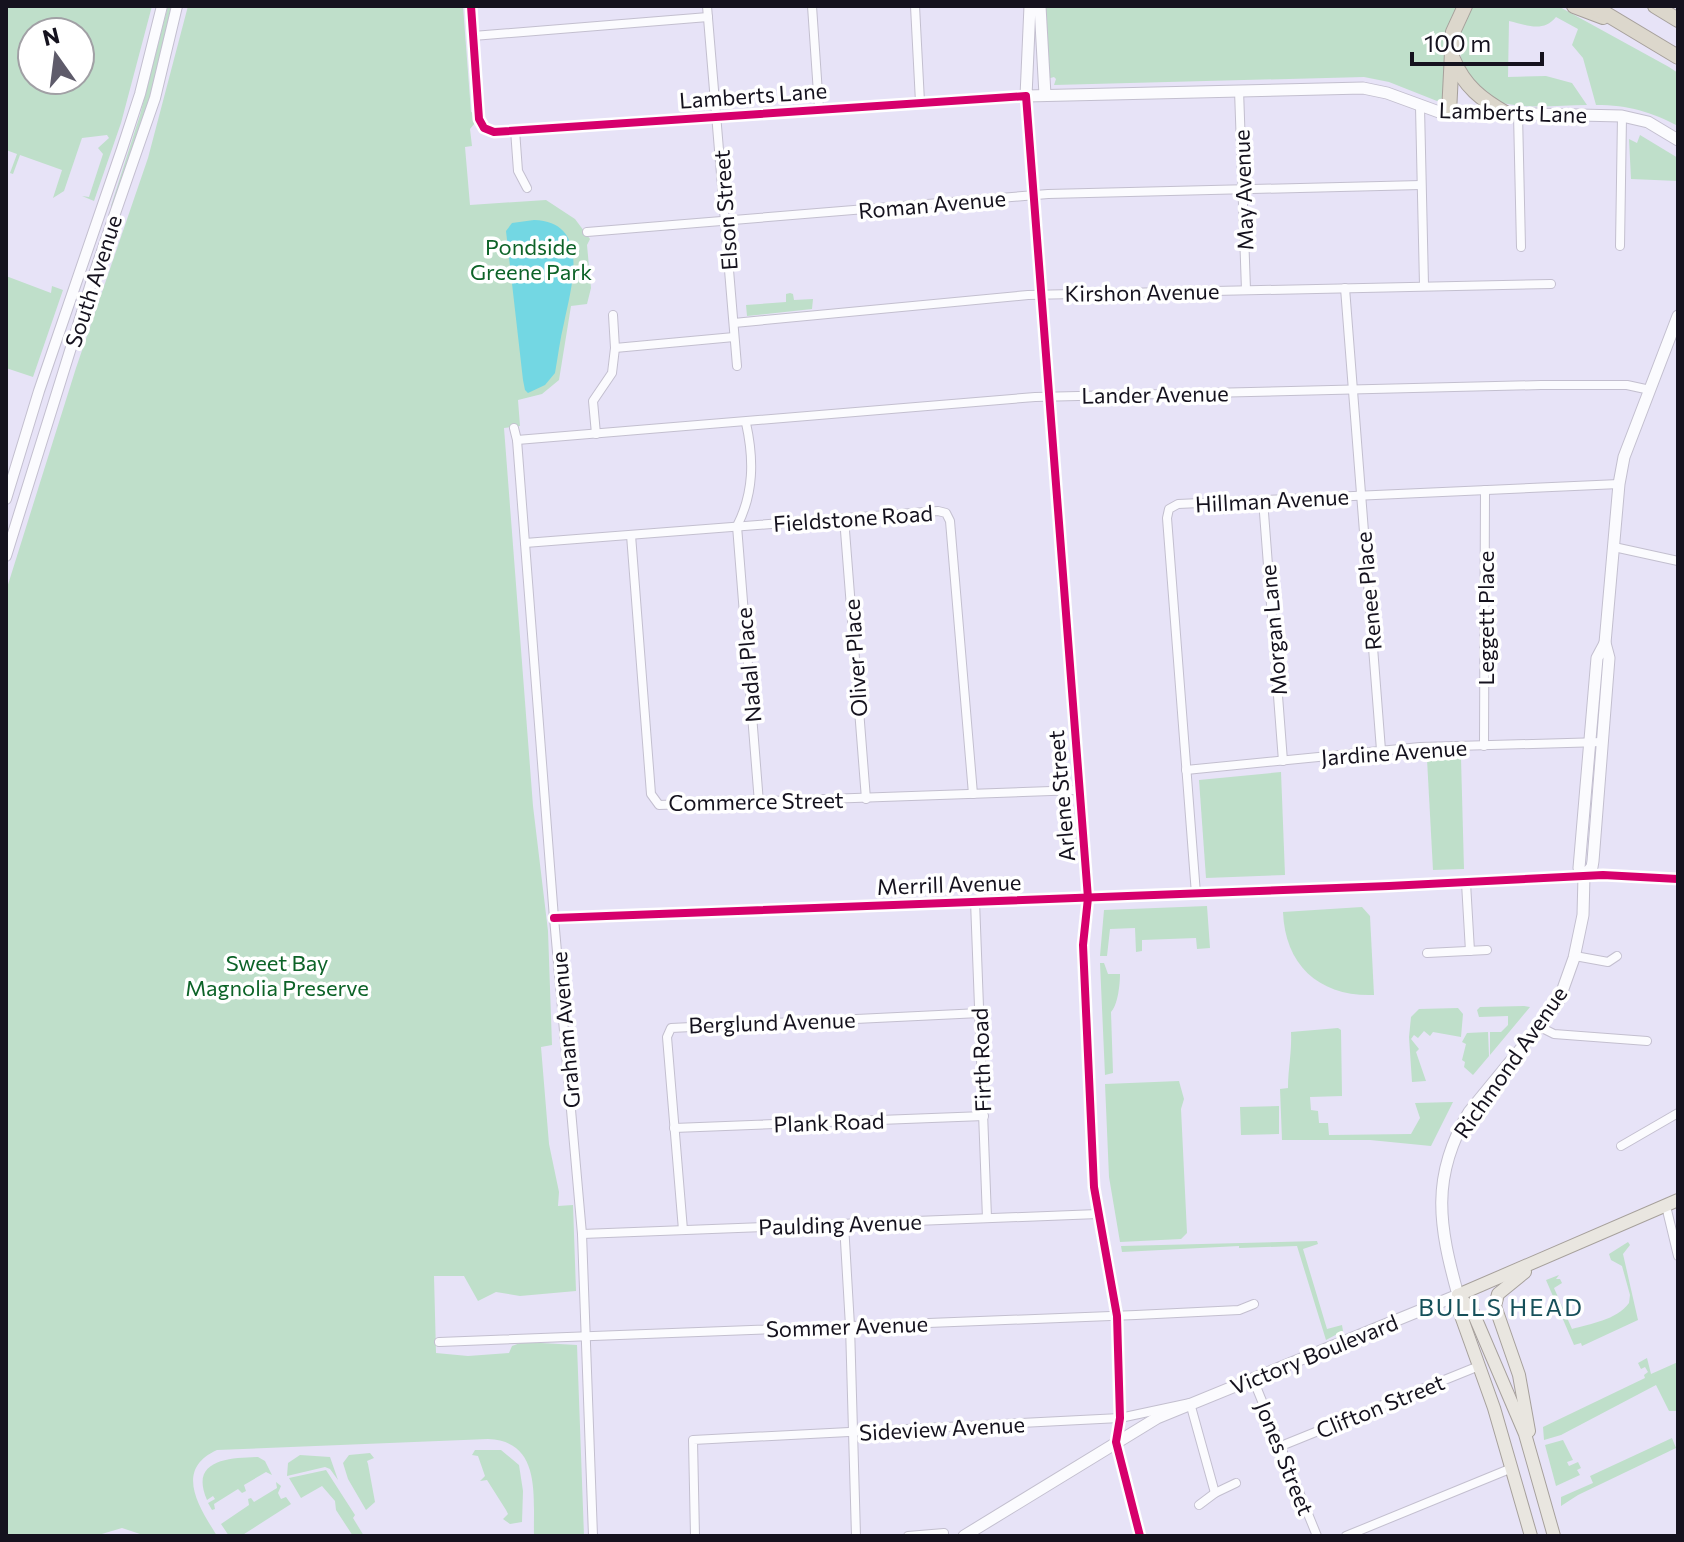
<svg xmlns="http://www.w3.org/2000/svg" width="1684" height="1542" viewBox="0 0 1684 1542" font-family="Commissioner,sans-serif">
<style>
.green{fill:#bfdfca;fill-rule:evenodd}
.water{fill:#73d7e3}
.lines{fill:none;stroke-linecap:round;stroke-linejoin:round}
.minor-casing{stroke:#c3bfcf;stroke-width:10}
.tertiary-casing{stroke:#c3bfcf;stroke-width:12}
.secondary-casing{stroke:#c3bfcf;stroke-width:13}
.primary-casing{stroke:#a6a09b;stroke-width:14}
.motorway-casing{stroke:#a6a09b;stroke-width:16}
.minor{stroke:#fbfbfe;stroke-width:8}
.tertiary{stroke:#fbfbfe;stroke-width:10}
.secondary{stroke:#fbfbfe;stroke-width:11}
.primary{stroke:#e9e6e0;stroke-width:12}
.motorway{stroke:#dcd7cc;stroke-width:14}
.cycleway-casing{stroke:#fff;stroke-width:13}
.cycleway{stroke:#d6006c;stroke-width:8}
.labels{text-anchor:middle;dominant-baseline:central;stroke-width:7;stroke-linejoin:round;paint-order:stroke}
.street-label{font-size:22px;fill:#15121e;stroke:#fff}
.park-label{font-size:22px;fill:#0d6328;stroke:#fff}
.neighbourhood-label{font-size:24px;letter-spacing:2px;fill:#16505a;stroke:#fff}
</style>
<rect width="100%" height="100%" fill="#e7e3f7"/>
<g class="green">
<path d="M6 6H152L121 123 94 201 82 196 89 197 103 154 98 148 109 138 107 135 82 138 64 191 53 198 62 170 20 155 13 174 10 173 17 154 6 150ZM80 32V80H32V32Z"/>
<path d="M168 6H174L145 117 114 205 111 206 140 115Z"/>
<path d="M188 6H463L471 112 474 113 475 123 470 129 472 146 465 147 470 205 546 200 575 219 590 239 587 245 591 288 587 304 571 306 559 380 542 394 518 400 520 426 504 428 533 806 548 931 552 1045 541 1047 549 1144 559 1192 558 1206 573 1205 576 1291 520 1296 496 1292 478 1301 464 1276H434L436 1353 468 1356 509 1353 512 1346 523 1342 577 1345 584 1536H534C533 1497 542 1441 488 1439L217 1450C173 1470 200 1508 217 1536H146L122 1528 95 1536H6V591L76 368 148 158Z"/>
<path d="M1044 6H1461L1444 97 1437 101 1389 82 1364 77 1054 85 1056 79 1054 77 1047 79Z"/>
<path d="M1473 6H1558L1669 67 1678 73V126C1651 112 1629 105 1596 105L1583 58 1572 45 1578 29 1556 17C1543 33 1527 25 1509 21L1508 77 1546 76 1572 83 1587 105C1560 105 1526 110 1500 102 1460 90 1447 36 1473 6Z"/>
<path d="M1640 135 1678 158V181L1631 179 1629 139 1637 143Z"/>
<path d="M6 276 51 293 52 286 63 290 33 377 6 368Z"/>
<path d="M790 293 793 294 794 300 813 299 812 309 747 316 746 305 786 302V294Z"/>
<path d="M1461 758 1464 869 1433 870 1427 759Z"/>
<path d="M1281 772 1285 875 1206 878 1199 780Z"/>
<path d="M1207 906 1210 948 1197 949 1196 938 1142 940V951L1136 952 1135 928 1110 929 1107 956H1100L1104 910Z"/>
<path d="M1362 907 1370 916 1374 995C1320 997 1285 966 1283 912Z"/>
<path d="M1100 963H1104L1108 974H1120C1120 984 1118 1005 1111 1012L1113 1073 1105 1075Z"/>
<path d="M1524 1006 1530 1007 1490 1055V1032H1501L1508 1025V1016L1479 1017 1477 1010 1480 1007Z"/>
<path d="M1458 1008 1463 1014 1461 1037 1433 1032 1430 1036 1424 1031 1418 1038 1414 1035 1411 1039 1419 1049 1416 1052 1426 1081 1412 1082 1409 1037 1411 1017 1419 1009Z"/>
<path d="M1338 1028 1341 1030 1342 1096 1310 1097 1311 1110 1318 1111 1319 1123H1328L1329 1135 1411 1134 1420 1118 1415 1103 1453 1102 1431 1146 1370 1140H1282L1280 1089 1288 1088C1288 1069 1292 1052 1291 1032Z"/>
<path d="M1488 1032 1489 1056 1473 1075 1464 1067 1465 1062 1462 1060 1466 1044 1462 1042 1467 1033Z"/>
<path d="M1179 1081 1184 1099 1181 1109 1187 1233 1181 1239 1120 1242 1109 1177 1105 1084Z"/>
<path d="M1279 1106V1134L1241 1135 1240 1107Z"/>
<path d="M1317 1241 1318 1244 1303 1249 1327 1329 1342 1325 1343 1331 1326 1340 1297 1246 1239 1248V1246L1122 1252 1121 1246Z"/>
<path d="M1628 1242 1630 1245 1623 1254 1638 1320 1582 1346 1581 1343 1574 1345 1546 1280 1559 1275 1556 1279H1560L1562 1283 1554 1288 1572 1329C1589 1324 1617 1320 1629 1303L1630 1295 1622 1266 1611 1260 1609 1254Z"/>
<path d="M1647 1358 1651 1374 1678 1362V1411H1669L1656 1385 1561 1435 1544 1440 1543 1427 1645 1378 1644 1375 1648 1372 1645 1367 1641 1369 1638 1363Z"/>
<path d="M1672 1438 1676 1448 1578 1495 1561 1506V1497L1593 1483 1590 1476Z"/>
<path d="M1563 1440 1573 1460 1567 1462 1569 1466 1578 1462 1581 1468 1577 1470 1580 1475 1556 1486 1545 1445Z"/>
<path d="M475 1450H501L519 1465 523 1491 522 1522 510 1524 503 1519 508 1514 506 1510 487 1480 480 1481 485 1476 478 1456 472 1455Z"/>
<path d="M370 1453 374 1458 367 1461 368 1464 375 1502 366 1510 348 1479 343 1463 349 1455Z"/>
<path d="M300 1455 330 1457 338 1480 330 1469 325 1467 287 1476 288 1463Z"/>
<path d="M258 1457 265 1461 272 1475 266 1472 244 1485 246 1491 242 1493 238 1489 214 1504 215 1509 212 1510 208 1503 215 1499 213 1496 207 1500C189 1459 230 1458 258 1457Z"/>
<path d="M326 1470 355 1515 353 1518 364 1536H353L336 1510 335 1501 322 1486 301 1498 289 1478Z"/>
<path d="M276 1482 281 1486 278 1493 281 1499 286 1497 291 1504 241 1536H229L221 1524 249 1505 248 1499 251 1498 254 1502 277 1488Z"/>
</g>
<path class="water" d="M534 220C592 222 571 288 564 323 560 339 558 356 555 373L545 385 528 393 525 390 523 380 506 231 512 223Z"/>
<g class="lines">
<g class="minor-casing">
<g id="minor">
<path d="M471 6 479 119 484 128 494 132 1026 96"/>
<path d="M707 6 737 366"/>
<path d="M812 6 819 108"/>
<path d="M915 6 920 102"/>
<path d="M473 36 708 17"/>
<path d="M1239 90 1246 290"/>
<path d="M1420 107 1424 285"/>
<path d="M1518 114 1521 247"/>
<path d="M515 130 518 171 527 188"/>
<path d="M587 232 1048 194 1421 185"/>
<path d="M1620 246 1622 116"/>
<path d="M1345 288 1381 750"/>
<path d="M734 323 1028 295 1551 284"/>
<path d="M615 348 734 337"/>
<path d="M746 423C754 459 754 493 737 526L759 803"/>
<path d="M514 428 517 440 554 918 582 1234 593 1536"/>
<path d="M596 434 593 401 612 373 615 348 613 315"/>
<path d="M517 440 1035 397 1541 385H1627L1650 390"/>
<path d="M1263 500 1283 761"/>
<path d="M844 518 866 799"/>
<path d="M631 535 651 794 659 805 1079 790"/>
<path d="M525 543 938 511 946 513 950 521 973 794"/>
<path d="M1614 547 1678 561"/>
<path d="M1484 746 1485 490"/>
<path d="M1186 770 1420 747 1602 742"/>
<path d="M1466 883 1470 951"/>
<path d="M1196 894 1167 518 1169 509 1178 504 1619 484"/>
<path d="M975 901 987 1218"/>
<path d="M554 918 1389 886 1603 875 1678 879"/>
<path d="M1427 953 1487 950"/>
<path d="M1575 956 1608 962 1617 956"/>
<path d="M1540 1027 1554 1034 1647 1041"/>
<path d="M674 1128 984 1116"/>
<path d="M1621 1146 1678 1113"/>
<path d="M1666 1206 1678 1256"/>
<path d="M844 1224 850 1326 856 1536"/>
<path d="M683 1230 667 1037 671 1028 980 1013"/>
<path d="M582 1234 1098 1214"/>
<path d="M439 1342 1136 1315 1239 1310 1254 1304"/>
<path d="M1253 1379 1317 1536"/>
<path d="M1281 1446 1479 1366"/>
<path d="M1199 1505 1215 1493 1236 1483"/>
<path d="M695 1536 693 1440 1120 1418 1190 1403 1215 1493"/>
<path d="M908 1536 944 1533"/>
<path d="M1346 1536 1512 1468"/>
</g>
</g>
<g class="tertiary-casing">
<g id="tertiary">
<path d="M1026 96 1088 898 1083 945 1094 1187 1117 1316 1120 1418 1116 1442 1140 1536"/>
<path d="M6 499 39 391 122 149 140 94 162 6"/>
<path d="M6 556 93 277 155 98 177 6"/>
</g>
</g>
<g class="secondary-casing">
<g id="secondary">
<path d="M1030 6 1026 96 1363 88 1387 93 1439 112 1622 116 1648 122 1678 140"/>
<path d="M1040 6 1045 95"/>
<path d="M1584 876 1592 867 1593 861 1609 658 1605 643 1619 484 1624 457 1678 316"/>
<path d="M964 1536 1157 1418 1458 1295C1439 1226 1430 1177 1469 1112L1546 1018 1559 1000 1574 958 1583 915 1584 876 1579 868 1597 658 1605 643"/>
</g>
</g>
<g class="primary-casing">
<g id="primary">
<path d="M1525 1272 1498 1294 1495 1306 1519 1375 1529 1431"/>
<path d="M1458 1295 1472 1310 1525 1434 1554 1536"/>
<path d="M1458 1295 1460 1313 1494 1408 1531 1536"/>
<path d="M1458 1295 1678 1200"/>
</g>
</g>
<g class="motorway-casing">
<g id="motorway">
<path d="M1574 6 1603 17"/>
<path d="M1593 6 1678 57"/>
<path d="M1655 6 1678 20"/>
<path d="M1453 59C1464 86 1482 100 1507 114"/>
<path d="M1449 113 1453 32 1465 6"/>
</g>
</g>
<use href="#minor" class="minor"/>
<use href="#tertiary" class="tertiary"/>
<use href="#secondary" class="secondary"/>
<use href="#primary" class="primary"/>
<use href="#motorway" class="motorway"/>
<g class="cycleway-casing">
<g id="cycleway">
<path d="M471 6 479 119 484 128 494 132 1026 96 1088 898 1083 945 1094 1187 1117 1316 1120 1418 1116 1442 1140 1536"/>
<path d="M554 918 1389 886 1603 875 1678 879"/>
</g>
</g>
<use href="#cycleway" class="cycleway"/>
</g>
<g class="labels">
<g class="street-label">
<text transform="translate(753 95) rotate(-4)">Lamberts Lane</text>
<text transform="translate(1513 112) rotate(2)">Lamberts Lane</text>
<text transform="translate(1243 190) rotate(-92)">May Avenue</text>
<text transform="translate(932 204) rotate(-5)">Roman Avenue</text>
<text transform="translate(725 210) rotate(-94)">Elson Street</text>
<text transform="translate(93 281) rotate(-72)">South Avenue</text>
<text transform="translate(1142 292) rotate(-1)">Kirshon Avenue</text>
<text transform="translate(1155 394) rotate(-1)">Lander Avenue</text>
<text transform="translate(1272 500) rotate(-3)">Hillman Avenue</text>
<text transform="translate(853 518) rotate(-4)">Fieldstone Road</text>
<text transform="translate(1368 591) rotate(-95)">Renee Place</text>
<text transform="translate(1485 618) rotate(-90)">Leggett Place</text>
<text transform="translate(1273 630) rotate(-95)">Morgan Lane</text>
<text transform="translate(855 658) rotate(-94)">Oliver Place</text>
<text transform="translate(748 665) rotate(-95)">Nadal Place</text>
<text transform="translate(1394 752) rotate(-4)">Jardine Avenue</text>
<text transform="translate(1061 796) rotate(-95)">Arlene Street</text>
<text transform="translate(756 801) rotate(-1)">Commerce Street</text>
<text transform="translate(949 884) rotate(-2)">Merrill Avenue</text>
<text transform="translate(772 1022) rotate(-2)">Berglund Avenue</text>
<text transform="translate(565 1030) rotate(-95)">Graham Avenue</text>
<text transform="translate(981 1060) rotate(-92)">Firth Road</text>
<text transform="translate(1510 1062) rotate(-55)">Richmond Avenue</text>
<text transform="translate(829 1122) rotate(-2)">Plank Road</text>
<text transform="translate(840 1224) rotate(-2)">Paulding Avenue</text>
<text transform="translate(847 1326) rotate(-2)">Sommer Avenue</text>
<text transform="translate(1314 1354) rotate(-22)">Victory Boulevard</text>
<text transform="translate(1380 1406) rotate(-22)">Clifton Street</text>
<text transform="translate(942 1428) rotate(-3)">Sideview Avenue</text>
<text transform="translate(1285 1458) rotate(68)">Jones Street</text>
</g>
<g class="park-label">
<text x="531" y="246">Pondside<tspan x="531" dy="25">Greene Park</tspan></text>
<text x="277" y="962">Sweet Bay<tspan x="277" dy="25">Magnolia Preserve</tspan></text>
</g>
<g class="neighbourhood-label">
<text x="1501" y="1306">BULLS HEAD</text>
</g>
</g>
<rect width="1684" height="1542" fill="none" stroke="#15121e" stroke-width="16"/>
<g transform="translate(56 56) rotate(346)"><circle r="38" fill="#ffffff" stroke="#a1a0a5" stroke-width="2"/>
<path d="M0-6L14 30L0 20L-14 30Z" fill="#5e5b6a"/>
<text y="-12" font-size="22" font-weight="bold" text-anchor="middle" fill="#15121e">N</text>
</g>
<path d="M1412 52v12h130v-12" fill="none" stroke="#15121e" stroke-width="4"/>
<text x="1424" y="52" font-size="24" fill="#15121e" stroke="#ffffff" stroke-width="6" paint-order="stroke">100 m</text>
</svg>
